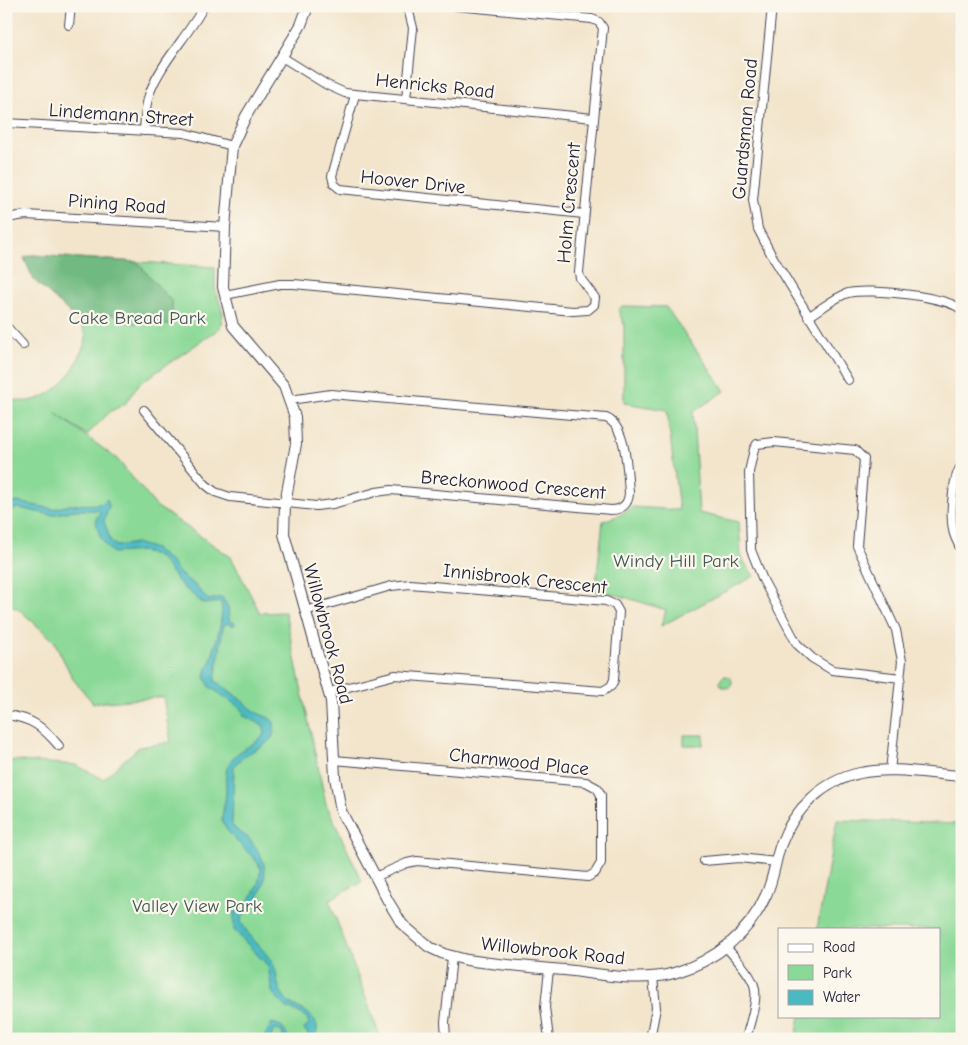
<svg xmlns="http://www.w3.org/2000/svg" width="968" height="1045" viewBox="0 0 968 1045" font-family="'Comic Neue',sans-serif">
<style>
.green{fill:#8bd997;stroke:#567e69}
.forest{fill:#70b980;stroke:#496e5e}
.water{fill:#4ab9c1;stroke:#366e7e}
.lines{fill:none;stroke-linecap:round;stroke-linejoin:round}
.minor-casing{stroke:#413f51;stroke-width:10}
.tertiary-casing{stroke:#413f51;stroke-width:12}
.minor{stroke:#fff;stroke-width:8}
.tertiary{stroke:#fff;stroke-width:10}
.labels{text-anchor:middle;dominant-baseline:central;stroke-width:4.5;stroke-linejoin:round;paint-order:stroke}
.street-label{font-size:19px;fill:#22223b;stroke:#fbf7ec}
.park-label{font-size:19px;fill:#425957;stroke:#fbf7ec}
</style>
<rect width="100%" height="100%" fill="#fbf7ec"/>
<filter id="ink" filterUnits="userSpaceOnUse"><feTurbulence type="fractalNoise" baseFrequency=".02" numOctaves="2"/><feDisplacementMap in="SourceGraphic" scale="10" xChannelSelector="R" yChannelSelector="G"/><feConvolveMatrix kernelMatrix="1 2 1 2 8 2 1 2 1" color-interpolation-filters="sRGB"/></filter>
<filter id="wash" filterUnits="userSpaceOnUse"><feTurbulence type="fractalNoise" baseFrequency=".0096" numOctaves="4" result="noise"/><feDisplacementMap in="SourceGraphic" scale="20" xChannelSelector="R" yChannelSelector="G"/><feGaussianBlur stdDeviation="1.12" result="paint"/><feColorMatrix in="noise" values="0 0 0 0 0 0 0 0 0 0 0 0 0 0 0 0 0 1.4 0 .05"/><feComposite in="paint" operator="in"/></filter>
<g filter="url(#wash)">
<rect width="100%" height="100%" fill="#f3e5cc"/>
<g class="green">
<path d="M32 255 215 267V288L223 313 220 328 139 384 125 404 111 411 87 435 55 413 117 459 156 506 231 557 260 613 285 612 326 804 362 881 329 900 381 1039H6V760L76 765 103 779 139 747 171 742 163 697 93 703 73 679 54 641 21 611 6 603V397C38 413 72 381 81 352 83 348 86 342 86 338 86 320 48 294 36 281 31 275 28 265 24 258Z"/>
<path d="M622 306 666 307 725 391 693 412 699 513 739 522 741 557 754 576 661 626 666 610 618 595 595 592 603 521 620 515 633 507 679 510 667 410 624 403V324L618 310Z"/>
<circle cx="726" cy="682" r="6"/>
<path d="M684 735H704L703 745H684Z"/>
<path d="M837 820 962 824V1039H796L800 1016H939V929H817Z"/>
</g>
<path class="forest" d="M32 255 137 262 172 302 173 325 129 323 112 314 90 323H81L34 280 24 258Z"/>
<g class="water">
<path d="M107 499 109 506 104 521 111 542 117 546 136 543 155 549 171 562 180 574 195 585 208 600 222 597 228 607 229 620 235 623 234 626 226 623 223 628 215 681C230 689 242 702 256 712 262 716 269 716 274 722 278 744 259 746 246 755 242 758 238 762 234 766L232 825C237 832 244 833 250 840 269 861 269 879 254 904 250 911 241 913 241 922 249 937 263 948 272 962 279 973 274 985 285 998 293 1009 308 1008 315 1021 319 1027 317 1034 313 1039H306L308 1034 304 1029 309 1024 307 1018 298 1012 286 1008 272 992 268 966 234 930V912L250 900 258 884 261 869C254 853 223 834 222 819 222 810 226 801 226 792 226 782 224 770 230 762 238 748 256 746 265 733L263 725 244 716 242 709 210 687 205 677 207 668 210 665C214 647 225 618 221 602L204 604 182 586 160 558 142 551 113 553C103 545 97 532 96 519L100 513 97 510H74L52 515 18 508 6 512V504L18 502 53 509 70 505 101 504Z"/>
<path d="M272 1023 281 1026 290 1039H283L282 1032 274 1029 270 1039H263Z"/>
</g>
</g>
<g filter="url(#ink)">
<g class="lines">
<g class="minor-casing">
<g id="minor">
<path d="M772 6 753 200 758 229 771 254 848 380"/>
<path d="M69 25 71 6"/>
<path d="M282 57 327 85 345 93 593 118"/>
<path d="M355 95 332 176 334 184 340 189 584 214"/>
<path d="M406 99 413 28 409 12 411 6"/>
<path d="M6 123 184 133 232 146"/>
<path d="M144 131C145 118 145 105 150 92 162 61 188 36 204 6"/>
<path d="M6 218 26 215 225 227"/>
<path d="M225 295 280 284H294L573 311 588 310 594 305 595 298 580 278 579 272 603 28 599 22 592 19 456 6"/>
<path d="M808 317C820 310 835 297 848 293 869 288 947 296 962 310"/>
<path d="M6 326 23 345"/>
<path d="M144 410 205 484 215 492 230 497 316 506 333 504 376 492 391 490 611 510C623 510 629 503 629 492 627 472 627 426 606 418L331 394 290 400"/>
<path d="M962 465C952 476 950 516 953 530 954 537 958 544 962 551"/>
<path d="M305 611 391 586 410 584 606 601 615 605 619 612 614 680 611 686 603 691 395 675 329 692"/>
<path d="M6 715C32 718 43 727 59 746"/>
<path d="M334 760 586 782 597 788 601 795V863L595 873 588 877 417 861 407 863 375 877"/>
<path d="M890 771 902 661 896 630 857 546 864 459 855 450 774 442 757 444 754 449 749 472 751 550 763 580 797 644 812 658 832 670 901 678"/>
<path d="M704 861 739 858 776 862"/>
<path d="M726 947C735 958 749 971 754 985 759 1000 749 1024 746 1039"/>
<path d="M446 1039 445 1022 452 957"/>
<path d="M549 1039 545 1007 549 969"/>
<path d="M650 1039 656 1008 653 977"/>
</g>
</g>
<g class="tertiary-casing">
<path id="tertiary" d="M308 6 301 25 246 116 232 146 225 227 223 287 233 326 284 386 295 417 296 444 285 503 284 534 331 701 335 777 341 811 388 901 402 924 429 947 444 954 467 960C499 965 532 967 565 970 600 974 639 983 674 973 715 961 749 934 766 895 774 878 775 860 781 844 794 809 823 781 860 773 892 766 929 774 962 776"/>
</g>
<use href="#minor" class="minor"/>
<use href="#tertiary" class="tertiary"/>
</g>
</g>
<g class="labels">
<g class="street-label">
<text transform="translate(435 86) rotate(6)">Henricks Road</text>
<text transform="translate(121 115) rotate(4)">Lindemann Street</text>
<text transform="translate(745 129) rotate(-85)">Guardsman Road</text>
<text transform="translate(413 182) rotate(6)">Hoover Drive</text>
<text transform="translate(569 203) rotate(-85)">Holm Crescent</text>
<text transform="translate(117 204) rotate(4)">Pining Road</text>
<text transform="translate(513 485) rotate(5)">Breckonwood Crescent</text>
<text transform="translate(525 579) rotate(6)">Innisbrook Crescent</text>
<text transform="translate(328 634) rotate(75)">Willowbrook Road</text>
<text transform="translate(519 762) rotate(6)">Charnwood Place</text>
<text transform="translate(553 951) rotate(6)">Willowbrook Road</text>
</g>
<g class="park-label">
<text x="137" y="318">Cake Bread Park</text>
<text x="676" y="561">Windy Hill Park</text>
<text x="197" y="906">Valley View Park</text>
</g>
</g>
<rect width="968" height="1045" fill="none" stroke="#fbf7ec" stroke-width="25"/>
<rect x="778" y="928" width="162" height="90" fill="#fbf7ec" stroke="#a4a2a5"/>
<rect x="788" y="944" width="25" height="8" fill="#ffffff" stroke="#a4a2a5"/>
<text x="823" y="952" font-size="15" fill="#22223b">Road</text>
<rect x="788" y="965" width="25" height="15" fill="#8bd997" stroke="#a4a2a5"/>
<text x="823" y="978" font-size="15" fill="#22223b">Park</text>
<rect x="788" y="990" width="25" height="15" fill="#4ab9c1" stroke="#a4a2a5"/>
<text x="823" y="1002" font-size="15" fill="#22223b">Water</text>
</svg>
